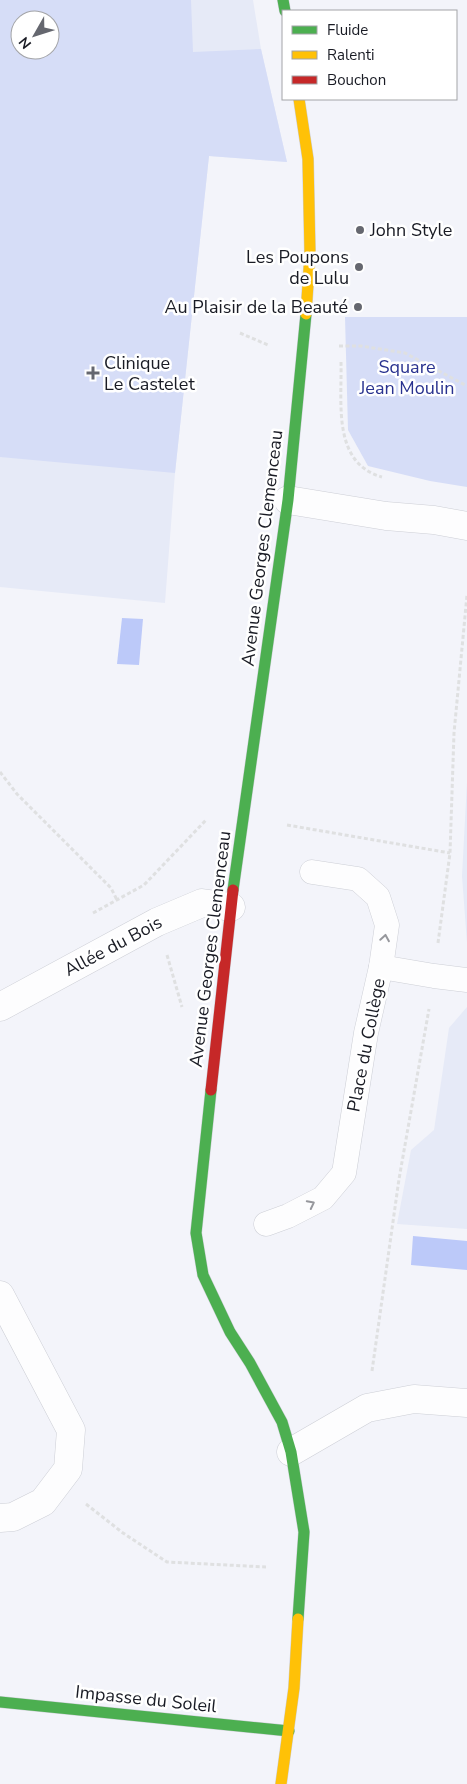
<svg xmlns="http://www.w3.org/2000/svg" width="467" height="1784" viewBox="0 0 467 1784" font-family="'Nunito Sans',sans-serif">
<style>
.built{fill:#e6eaf7;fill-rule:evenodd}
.green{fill:#d6ddf7;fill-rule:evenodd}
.water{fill:#bcc9f9}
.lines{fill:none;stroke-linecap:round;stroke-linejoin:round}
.lane-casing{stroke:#cdcfd6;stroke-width:25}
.street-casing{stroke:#cdcfd6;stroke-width:29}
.fast-casing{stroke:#cdcfd6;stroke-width:12}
.slow-casing{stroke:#cdcfd6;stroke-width:12}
.jam-casing{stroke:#cdcfd6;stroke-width:12}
.path{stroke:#dfe0e1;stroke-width:3;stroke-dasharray:4 2.5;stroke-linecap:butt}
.lane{stroke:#fdfdfe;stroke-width:24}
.street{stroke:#fdfdfe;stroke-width:28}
.fast{stroke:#4caf50;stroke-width:11}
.slow{stroke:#ffc107;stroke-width:11}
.jam{stroke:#c62828;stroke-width:11}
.oneway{stroke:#96979c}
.poi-dot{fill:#65676f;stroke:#fff;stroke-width:2}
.labels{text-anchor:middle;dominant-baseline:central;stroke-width:5;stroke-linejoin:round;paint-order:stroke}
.poi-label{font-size:18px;fill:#191b24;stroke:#fff;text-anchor:start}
.park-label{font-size:18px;fill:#29328f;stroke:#fff}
.street-label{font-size:18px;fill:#191b24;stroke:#fff}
</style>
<rect width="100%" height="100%" fill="#f3f4fa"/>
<g class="built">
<path d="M0 0H253L261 49 287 162 209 156 175 473 165 603 0 587ZM20 20H50V50H20Z"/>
<path d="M467 782V943L462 876Z"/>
<path d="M467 1007V1229L397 1224 411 1150 434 1130 449 1028Z"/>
</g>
<g class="green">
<path d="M0 0H191L193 52 261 49 287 162 209 156 175 473 0 457ZM20 20H50V50H20Z"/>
<path d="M345 317H467V487L430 481 368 466 348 430Z"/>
</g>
<g class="water">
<path d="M122 618 143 619 139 665 117 664Z"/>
<path d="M413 1236 467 1241V1270L411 1265Z"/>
</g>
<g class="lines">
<g class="lane-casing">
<g id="lane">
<path d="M381 967 434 976 467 980"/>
<path d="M266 1224 288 1216 323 1198 344 1173 366 1033 381 967 387 925 378 897 358 879 312 872"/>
</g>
</g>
<g class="street-casing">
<g id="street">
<path d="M288 500 386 516 434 520 467 526"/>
<path d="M0 1007 157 922 202 903 231 907"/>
<path d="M0 1295 71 1430 68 1469 43 1502 13 1517 0 1518"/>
<path d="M291 1452 367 1408 414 1399 467 1403"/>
</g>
</g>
<g class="fast-casing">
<g id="fast">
<path d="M283 0 285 11"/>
<path d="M233 890 288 500 306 314"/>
<path d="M211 1090 196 1233 203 1275 230 1332 250 1363 282 1422 291 1452 304 1532 298 1619"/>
<path d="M0 1702 289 1731"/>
</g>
</g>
<g class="slow-casing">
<g id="slow">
<path d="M299 99 308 159 310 254 306 314"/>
<path d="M281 1784 294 1688 298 1619"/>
</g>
</g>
<g class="jam-casing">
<path id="jam" d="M211 1090 233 890"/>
</g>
<g class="path">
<path d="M240 333 268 345"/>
<path d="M339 346H361L405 353 467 386"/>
<path d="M341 362C342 403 332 463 382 477"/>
<path d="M0 772 17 794 111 888 117 900"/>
<path d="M287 825 450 853"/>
<path d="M93 913 144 885 206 820"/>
<path d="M438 943 450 853 454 733 467 595"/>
<path d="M167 955 182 1007"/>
<path d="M372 1371 399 1179 429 1009"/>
<path d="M86 1504 123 1533 167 1562 266 1567"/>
</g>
<use href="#lane" class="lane"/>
<use href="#street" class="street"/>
<use href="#fast" class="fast"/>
<use href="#slow" class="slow"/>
<use href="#jam" class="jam"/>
</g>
<defs><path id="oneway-chevron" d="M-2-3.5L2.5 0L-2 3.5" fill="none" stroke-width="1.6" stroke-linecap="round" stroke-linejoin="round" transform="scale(1.25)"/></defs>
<g class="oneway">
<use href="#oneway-chevron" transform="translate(385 938) rotate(-81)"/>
<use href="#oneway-chevron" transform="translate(311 1204) rotate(-27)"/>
</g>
<g class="poi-dot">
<circle cx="360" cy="230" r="5"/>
<circle cx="359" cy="267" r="5"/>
<circle cx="358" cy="307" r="5"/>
<path d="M90.5 365.5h5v5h5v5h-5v5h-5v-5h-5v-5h5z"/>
</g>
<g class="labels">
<g class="poi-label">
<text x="370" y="230">John Style</text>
<text x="349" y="257" text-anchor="end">Les Poupons<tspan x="349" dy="21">de Lulu</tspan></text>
<text x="348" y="307" text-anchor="end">Au Plaisir de la Beauté</text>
<text x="104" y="363">Clinique<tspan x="104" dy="21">Le Castelet</tspan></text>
</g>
<g class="park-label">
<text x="407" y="367">Square<tspan x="407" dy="21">Jean Moulin</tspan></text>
</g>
<g class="street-label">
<text transform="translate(262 548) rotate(-83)">Avenue Georges Clemenceau</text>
<text transform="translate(113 946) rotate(-28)">Allée du Bois</text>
<text transform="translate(210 949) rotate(-83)">Avenue Georges Clemenceau</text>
<text transform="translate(366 1045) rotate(-79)">Place du Collège</text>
<text transform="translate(146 1699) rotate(6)">Impasse du Soleil</text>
</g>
</g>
<rect x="282" y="10" width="175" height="90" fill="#ffffff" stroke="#a3a4a7"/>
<rect x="292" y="26" width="25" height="8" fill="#4caf50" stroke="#a3a4a7"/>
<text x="327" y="35" font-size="15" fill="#191b24">Fluide</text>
<rect x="292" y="51" width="25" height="8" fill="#ffc107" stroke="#a3a4a7"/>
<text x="327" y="60" font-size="15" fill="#191b24">Ralenti</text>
<rect x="292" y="76" width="25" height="8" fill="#c62828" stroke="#a3a4a7"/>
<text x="327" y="85" font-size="15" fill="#191b24">Bouchon</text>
<g transform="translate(35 35) rotate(231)"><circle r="24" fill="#ffffff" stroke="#a3a4a7"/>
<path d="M0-4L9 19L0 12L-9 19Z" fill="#65676f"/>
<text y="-8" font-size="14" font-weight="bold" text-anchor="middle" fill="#191b24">N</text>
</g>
</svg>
